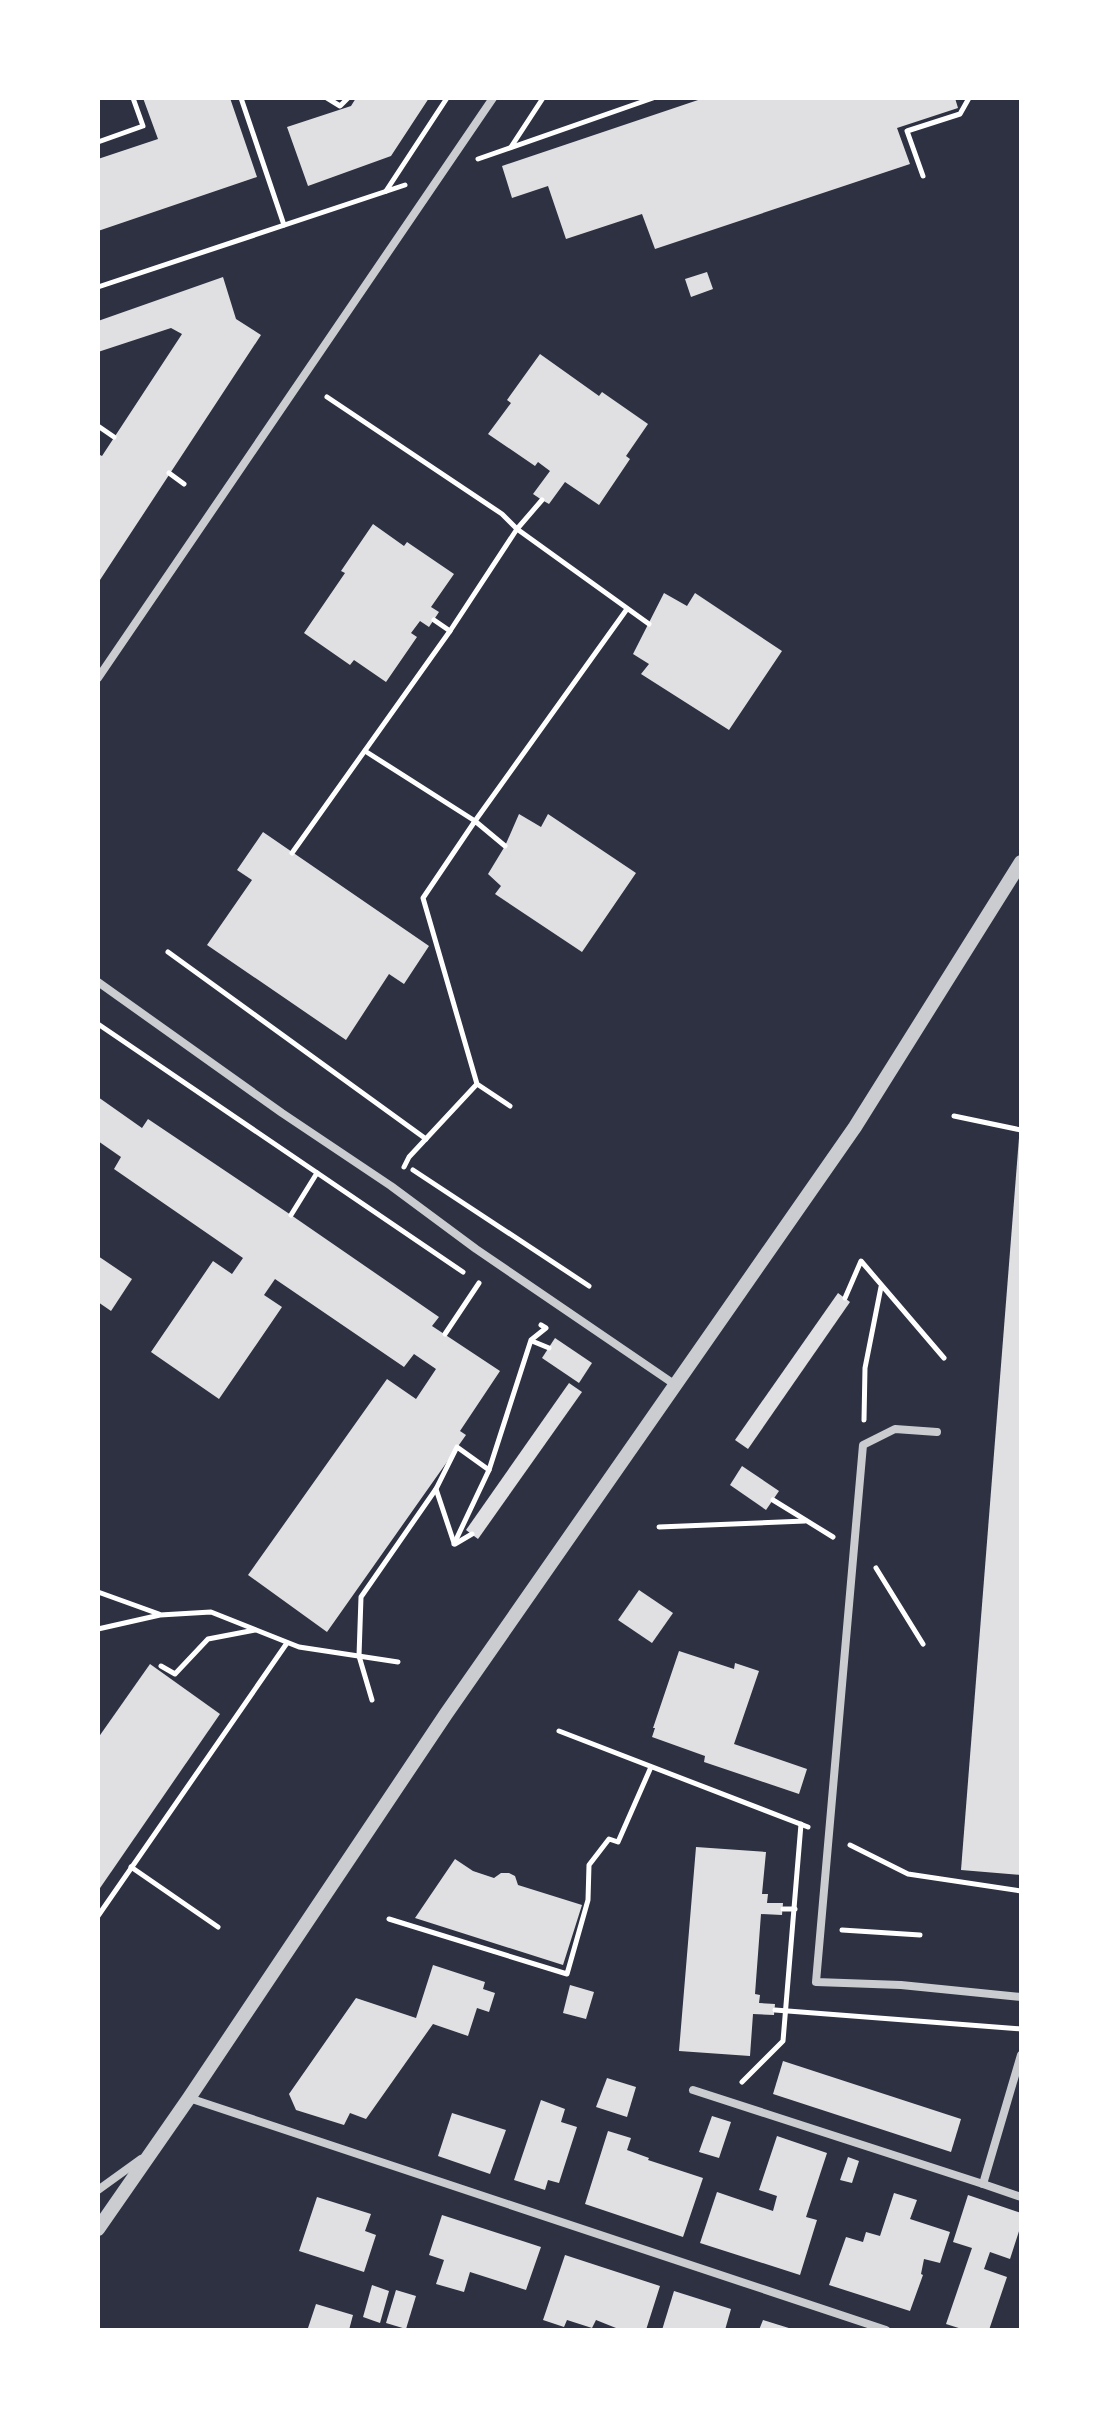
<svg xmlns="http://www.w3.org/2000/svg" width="1119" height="2428" viewBox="0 0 1119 2428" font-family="'Exo 2',sans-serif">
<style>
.building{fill:#e0e0e3}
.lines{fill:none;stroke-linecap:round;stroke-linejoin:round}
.path{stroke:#fff;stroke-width:5}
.minor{stroke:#caccd0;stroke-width:8}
.tertiary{stroke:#caccd0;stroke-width:14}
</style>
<rect width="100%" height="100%" fill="#2d3142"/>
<g class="building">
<path d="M143 98H230L257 177 98 231V159L158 139Z"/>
<path d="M356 98H429L391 156 308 186 287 127 351 106Z"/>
<path d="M704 98H955L958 108 897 128 910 164 655 249 642 214 566 239 548 186 512 198 502 166Z"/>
<path d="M707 272 713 289 691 297 685 279Z"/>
<path d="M223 277 236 319 261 335 98 583V454L102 456 182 334 171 328 98 352V321Z"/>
<path d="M540 354 599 396 602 392 648 424 626 456 630 459 599 505 565 482 549 504 542 500 533 494 550 471 538 462 535 466 488 434 511 403 507 400Z"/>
<path d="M373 524 404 546 407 542 454 574 431 607 439 612 429 627 420 621 411 633 417 637 386 682 354 660 350 665 304 633 345 573 341 571Z"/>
<path d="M664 593 687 606 695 593 782 651 729 730 641 674 649 664 633 654Z"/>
<path d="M519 814 541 827 548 814 636 873 582 952 495 894 501 886 488 874 505 846Z"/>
<path d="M263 832 429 946 404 984 389 974 346 1040 207 945 252 880 237 870Z"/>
<path d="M98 1097 142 1128 148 1119 291 1215 439 1317 432 1326 500 1371 460 1431 466 1435 327 1632 248 1575 387 1379 416 1399 436 1369 414 1354 404 1367 275 1279 264 1295 282 1307 219 1399 151 1352 213 1261 232 1274 243 1258 114 1169 121 1157 98 1141Z"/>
<path d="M1019 1138H1021V1875L961 1870Z"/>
<path d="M98 1256 132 1279 111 1311 98 1302Z"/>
<path d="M838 1293 850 1302 748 1449 735 1440Z"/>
<path d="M555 1338 592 1363 579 1383 542 1358Z"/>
<path d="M569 1383 582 1392 478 1539 466 1530Z"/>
<path d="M742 1466 779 1491 766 1510 730 1485Z"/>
<path d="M639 1590 673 1613 652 1643 618 1620Z"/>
<path d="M679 1651 734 1669 735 1663 759 1671 734 1744 807 1769 799 1794 704 1762 705 1756 652 1737 655 1728H653Z"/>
<path d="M150 1664 220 1714 98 1891V1738Z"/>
<path d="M696 1847 766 1852 762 1894H768L767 1903H783L782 1915 761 1914 755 1994 760 1995 759 2003 775 2004 774 2015 753 2014 750 2056 679 2051Z"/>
<path d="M455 1859 473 1871 494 1878 501 1873H509L515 1876 518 1885 582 1905 563 1965 415 1918Z"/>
<path d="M433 1965 485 1982 483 1989 495 1993 489 2012 477 2008 468 2036 433 2024 366 2119 350 2113 344 2125 296 2110 289 2094 356 1998 416 2018Z"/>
<path d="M570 1985 594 1992 586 2019 563 2013Z"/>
<path d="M783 2061 961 2119 951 2152 773 2094Z"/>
<path d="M607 2078 636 2087 627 2117 596 2107Z"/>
<path d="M541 2100 565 2109 561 2122 577 2127 559 2183 548 2180 545 2190 514 2180Z"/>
<path d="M452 2113 506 2130 490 2174 438 2156Z"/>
<path d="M712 2116 731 2122 719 2158 699 2152Z"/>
<path d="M608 2131 631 2138 627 2150 649 2158 648 2160 703 2178 683 2237 585 2204Z"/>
<path d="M777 2136 827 2153 806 2217 817 2220 800 2275 700 2243 717 2192 773 2211 777 2196 759 2190Z"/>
<path d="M848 2157 859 2161 852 2183 840 2180Z"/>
<path d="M894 2193 917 2200 910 2219 950 2232 940 2263 924 2259 921 2274 923 2275 910 2311 829 2285 846 2237 863 2242 866 2232 880 2236Z"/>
<path d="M968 2195 1021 2213V2225L1010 2259 990 2252 984 2269 1007 2277 989 2330H965L946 2324 972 2248 953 2242Z"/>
<path d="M317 2197 371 2214 365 2231 376 2235 364 2272 299 2251Z"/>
<path d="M442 2215 541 2247 526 2290 470 2272 464 2292 436 2284 444 2260 429 2255Z"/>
<path d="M565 2255 660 2286 646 2330H621L596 2320 592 2328 567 2320 564 2327 543 2320Z"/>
<path d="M372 2285 389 2291 380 2323 363 2317Z"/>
<path d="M396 2290 416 2296 406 2329 386 2323Z"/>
<path d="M674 2291 731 2309 725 2330H662Z"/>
<path d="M316 2304 353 2315 349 2330H315L308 2328Z"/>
<path d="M763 2320 792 2329V2330H759Z"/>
</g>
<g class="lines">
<g class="path">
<path d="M241 98 284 225"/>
<path d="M327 98 340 106 348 98"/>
<path d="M98 142 143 126 133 98"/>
<path d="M511 147 543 98"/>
<path d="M478 159 653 98"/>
<path d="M923 176 907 131 960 114 969 98"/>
<path d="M386 191 447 98"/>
<path d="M98 287 405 185"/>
<path d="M327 397 502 514 517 529 649 624"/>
<path d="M98 426 114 437"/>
<path d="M169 473 184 484"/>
<path d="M434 620 450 631"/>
<path d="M365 751 475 821 627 609"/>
<path d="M505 846 475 821 423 898 477 1084 510 1106"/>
<path d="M292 853 450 631 517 529 542 500"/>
<path d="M168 952 426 1139"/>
<path d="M98 1024 463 1272"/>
<path d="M954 1116 1021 1130"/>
<path d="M404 1167 409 1157 477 1084"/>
<path d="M413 1170 589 1286"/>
<path d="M291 1215 317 1173"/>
<path d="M845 1298 861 1261 944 1358"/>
<path d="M445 1334 479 1283"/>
<path d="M532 1341 549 1348"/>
<path d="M864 1420 865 1368 881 1287"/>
<path d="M773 1500 833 1537"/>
<path d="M659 1527 805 1521"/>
<path d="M454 1543 436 1489 457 1447 489 1470"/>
<path d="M454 1544 489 1470 531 1340 546 1328 541 1325"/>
<path d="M455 1544 472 1534"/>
<path d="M876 1568 923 1644"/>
<path d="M98 1592 159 1614"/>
<path d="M98 1629 160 1615 211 1612 299 1647 398 1662"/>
<path d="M161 1666 175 1674 208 1639 255 1630"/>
<path d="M372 1700 359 1656 361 1597 436 1489"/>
<path d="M559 1731 808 1827"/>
<path d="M850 1845 908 1874 1021 1891"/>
<path d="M131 1867 218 1927"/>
<path d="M783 1909H795"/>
<path d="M98 1916 287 1643"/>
<path d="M389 1919 567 1974 588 1900 589 1865 609 1839 618 1842 651 1767"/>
<path d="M842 1930 920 1935"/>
<path d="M775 2010 1021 2029"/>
<path d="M742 2082 783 2041 801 1824"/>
</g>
<g class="minor">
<path d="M98 678 493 98"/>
<path d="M98 982 282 1113 391 1186 476 1249 674 1384"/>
<path d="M937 1432 895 1429 863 1445 816 1982 901 1985 1021 1997"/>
<path d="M1021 2055 983 2184 1021 2197"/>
<path d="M693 2090 983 2184"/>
<path d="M189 2098 886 2330"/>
<path d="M98 2190 141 2159"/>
</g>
<path class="tertiary" d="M98 2229 189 2098 446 1714 855 1127 1021 862"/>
</g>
<rect width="1119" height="2428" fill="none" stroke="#ffffff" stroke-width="200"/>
</svg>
